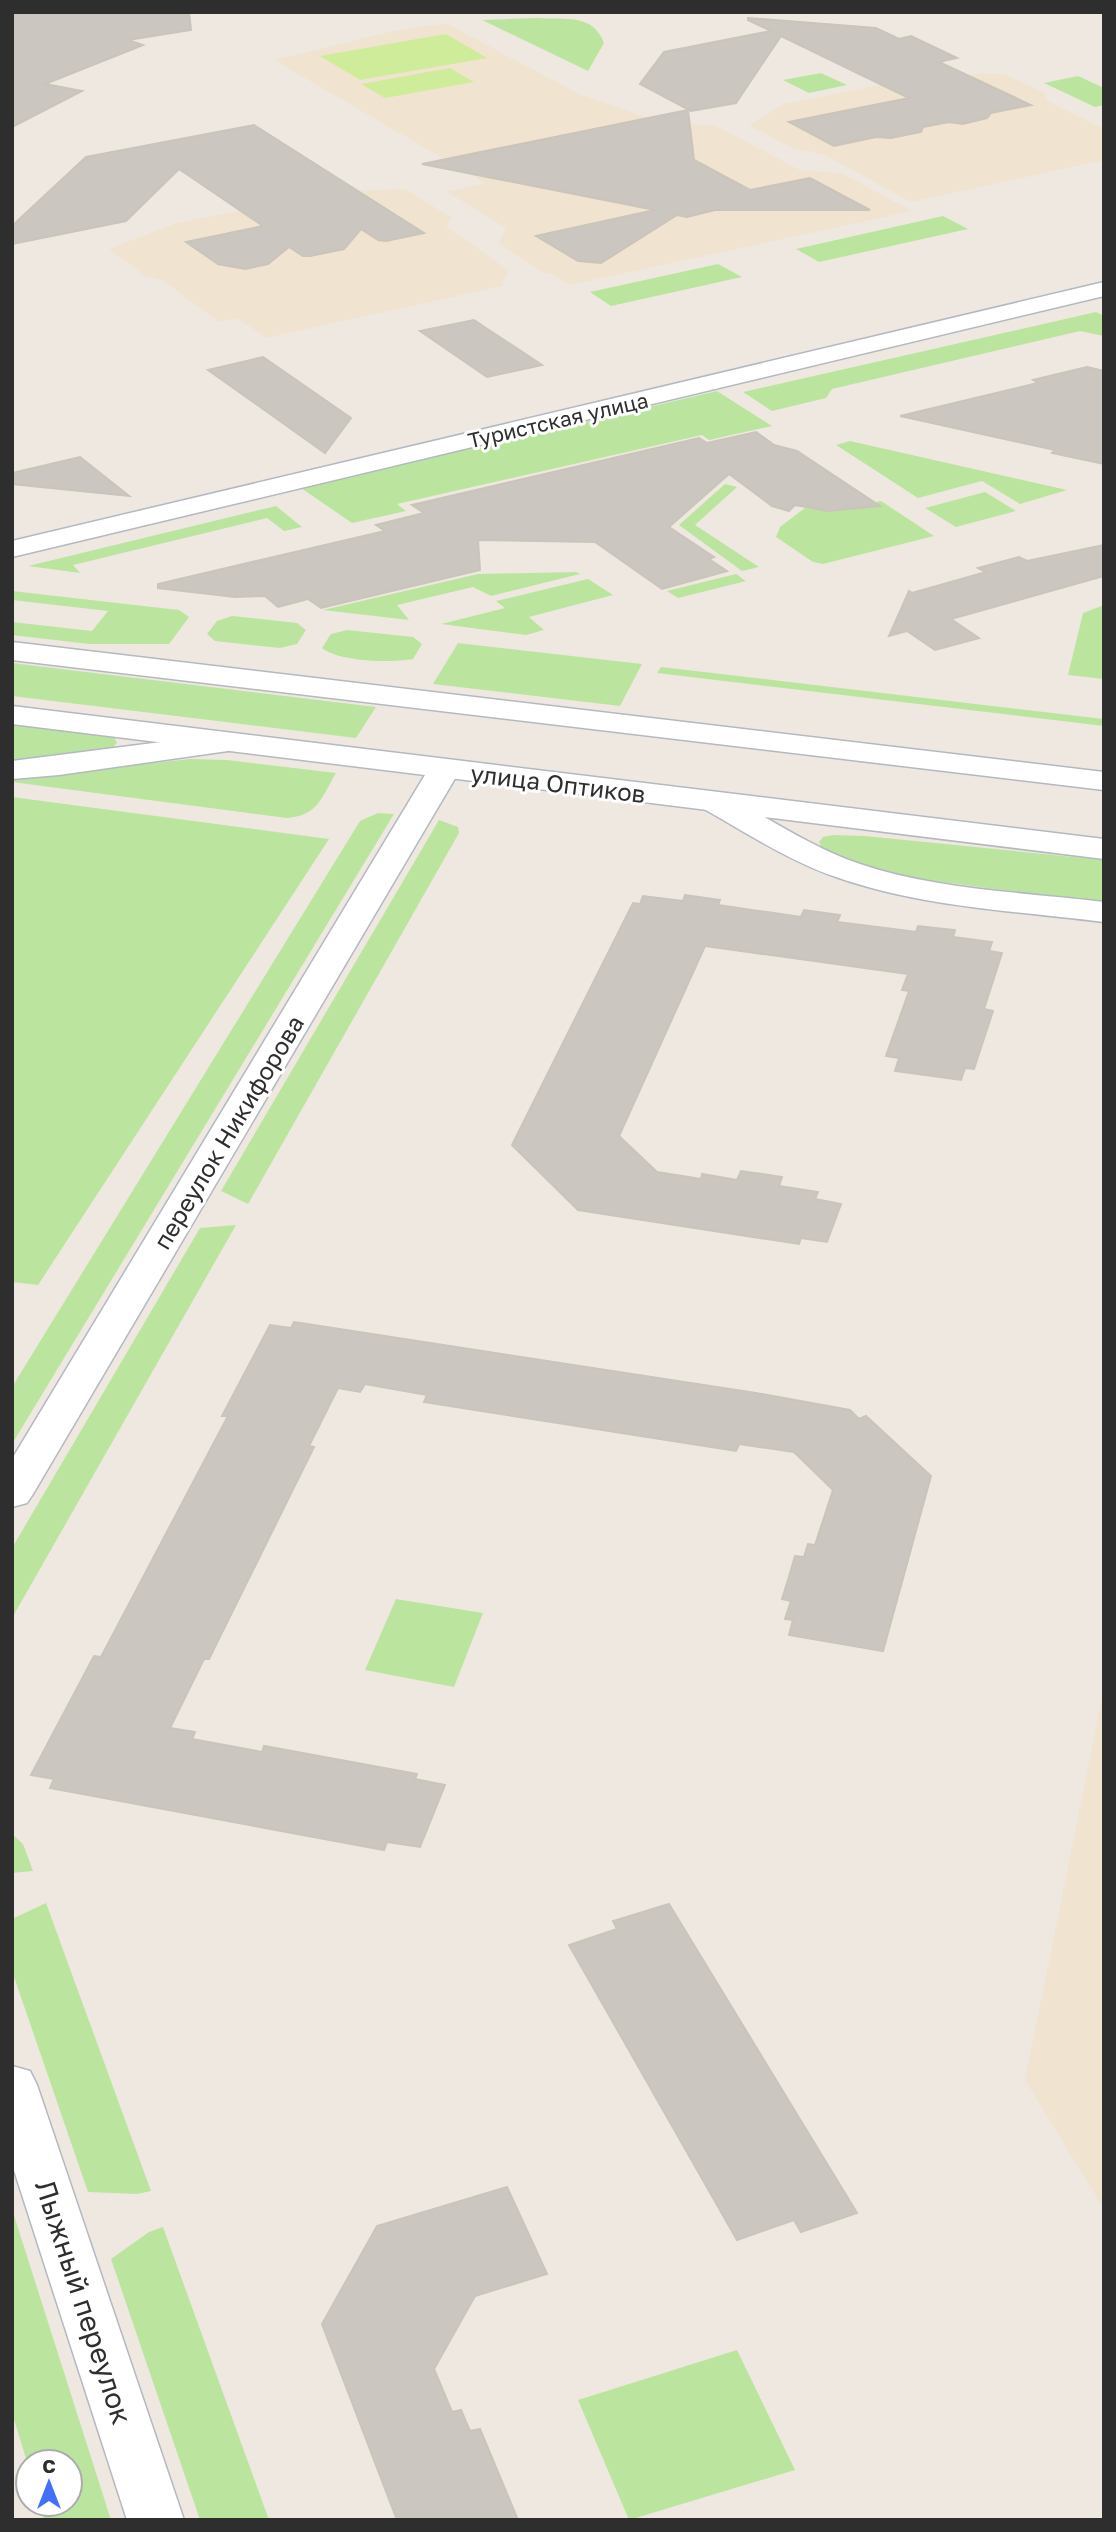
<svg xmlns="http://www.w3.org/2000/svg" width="1116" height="2532" viewBox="0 0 1116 2532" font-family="'Golos Text',sans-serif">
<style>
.education{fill:#f0e4d1}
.green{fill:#bbe59e}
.pitch{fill:#cfec9a}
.building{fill:#cbc6bf;stroke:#cbc4ba;stroke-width:2}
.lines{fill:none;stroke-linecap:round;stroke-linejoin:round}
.minor-casing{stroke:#b4b8c1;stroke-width:3}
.tertiary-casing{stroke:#b4b8c1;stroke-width:3}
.minor{fill:#fff;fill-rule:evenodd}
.tertiary{fill:#fff;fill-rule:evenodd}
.labels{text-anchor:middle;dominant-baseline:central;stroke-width:6;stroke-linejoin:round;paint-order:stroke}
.far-street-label{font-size:21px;fill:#2e2e2e;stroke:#fff}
.street-label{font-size:24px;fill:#2e2e2e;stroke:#fff}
.near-street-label{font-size:28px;fill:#2e2e2e;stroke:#fff}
</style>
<rect width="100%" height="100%" fill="#efe8e1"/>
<g class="education">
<path d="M446 23 579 94 665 124 714 125 800 170 841 173 912 211 570 285 550 273 544 274 499 243 506 228 447 192 485 183 274 60 389 32Z"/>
<path d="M932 74H1004L1045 93 1047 101 1104 129V160L911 202 825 155 792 148 749 125 784 104Z"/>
<path d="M405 189 452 218 446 226 508 270 502 286 266 338 237 318 219 322 162 280 145 276 109 249 176 223 348 191Z"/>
<path d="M1104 1688V2209L1025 2080Z"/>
</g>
<g class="green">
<path d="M537 18C565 20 593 13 604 43L588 71 482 20Z"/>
<path d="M821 73 847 85 809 93 783 80Z"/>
<path d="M1078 76 1104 88V105L1095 107 1044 83Z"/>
<path d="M943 216 968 229 819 262 796 249Z"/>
<path d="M718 264 742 277 611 306 590 292Z"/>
<path d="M1096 312 1104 316V336L1080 331 832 389 826 398 772 411 743 392Z"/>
<path d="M717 391 772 426 709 440 702 435 397 504 406 511 352 523 301 488Z"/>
<path d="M850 441 1067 490 1020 504 982 481 918 498 836 445Z"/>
<path d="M725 484 737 487 695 525 759 567 742 571 679 525Z"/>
<path d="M985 492 1016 511 956 527 925 508Z"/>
<path d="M881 501 934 536 823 564 813 562 776 537 780 527 805 508 834 511Z"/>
<path d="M276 506 302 527 284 531 267 518 73 565 80 573 28 566Z"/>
<path d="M576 572 580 574 491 596 473 587 397 605 409 620 323 610 478 574Z"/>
<path d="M736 574 746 581 678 598 667 591Z"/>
<path d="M588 579 613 595 529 617 544 630 526 635 441 624 505 608 496 601Z"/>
<path d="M12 591 179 610 189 617 169 644H89L12 635V622L92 631 108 611 12 600Z"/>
<path d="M1104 605V679L1068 675 1083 613Z"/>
<path d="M232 616 297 623 306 630 297 644 280 648 215 641 207 634 217 621Z"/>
<path d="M347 630 413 637 422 644 413 659C391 663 339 662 322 648L331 634Z"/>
<path d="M458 643 642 664 620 706 433 684Z"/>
<path d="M12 663 376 707 356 738 12 696Z"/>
<path d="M661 667 1104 719V726L657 673Z"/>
<path d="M12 723 107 735 114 737 117 743 111 749 12 761Z"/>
<path d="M190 759 227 760 336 773C321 798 319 815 287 818L12 782V778Z"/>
<path d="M12 797 329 839 38 1285 12 1282Z"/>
<path d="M378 813 394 814 12 1444V1387L360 821Z"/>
<path d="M439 820 458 827 459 833 248 1204 221 1191Z"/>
<path d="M833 835 865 836 1104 860V903L926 880 871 867 822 848 819 842 823 837Z"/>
<path d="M236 1225 12 1618V1548L200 1228Z"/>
<path d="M396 1599 483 1613 454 1687 365 1670Z"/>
<path d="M12 1834 23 1844 33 1871 12 1873Z"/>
<path d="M46 1903 151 2191 137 2194 88 2192 12 1971V1919Z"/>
<path d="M12 2209 111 2520H44L40 2504H70V2462H28V2465L12 2413Z"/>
<path d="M163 2227 269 2520H200L111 2259 149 2232Z"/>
<path d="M737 2350 795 2470 629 2520 578 2400Z"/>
</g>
<g class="pitch">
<path d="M446 34 487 58 360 80 320 56Z"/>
<path d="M450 68 474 82 385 98 361 84Z"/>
</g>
<g class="building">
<path d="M12 12H189L191 30 128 40 143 45 45 84 82 91 12 127Z"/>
<path d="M748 18 876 28 899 39 911 36 957 58 939 62 1031 105 991 113 987 118 963 124 949 122 923 127 921 132 891 138 876 137 834 146 789 122 909 98 781 36 736 103 691 111 640 84 664 52 771 31 748 20Z"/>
<path d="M688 110 694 160 750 190 810 178 870 210H715L687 217 677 215 601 263 578 261 536 236 655 210 422 164Z"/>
<path d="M254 125 424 233 386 241 378 240 361 229 344 249 310 256H303L289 247 268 264 245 269 218 264 186 242 263 226 179 169 126 221 12 244V226L86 157Z"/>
<path d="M474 320 489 330 542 365 487 377 420 331Z"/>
<path d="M263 357 351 418 325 453 208 370Z"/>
<path d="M1087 367 1104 371V464L1052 453 1055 450 900 416 1038 383 1033 380Z"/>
<path d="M756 432 774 445 797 451 880 506 828 511 795 505 789 511 772 506 729 474 669 527 714 557 709 559 727 571 662 589 595 542 478 540 480 570 321 608 308 599 278 607 265 596 235 597 158 588V584L385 531 376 525 424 513 412 505 699 438 707 443Z"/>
<path d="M80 457 129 496 12 484V473Z"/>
<path d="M1104 545V576L951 619 979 638 935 650 907 631 889 636 909 591 912 593 986 572 978 568 1019 557 1027 561Z"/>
<path d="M685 895 720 900 718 905 801 917 804 910 840 915 837 922 901 930 916 932 918 926 955 930 953 937 992 942 989 951 1002 953 984 1009 993 1011 974 1069 965 1068 961 1080 895 1071 899 1058 886 1056 909 991 902 990 908 974 705 946 619 1136 657 1172 701 1179 702 1174 737 1180 741 1171 782 1177 779 1186 818 1192 815 1199 841 1204 827 1242 801 1238 799 1244 578 1210 512 1145 633 903 640 904 643 896 683 901Z"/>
<path d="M294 1322 756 1393 850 1410 859 1419 866 1416 931 1476 883 1651 789 1635 793 1620 785 1619 791 1601 782 1599 788 1580 795 1556 804 1557 808 1544 815 1545 833 1490 794 1452 739 1444 736 1451 424 1402 427 1395 365 1384 360 1392 338 1388 309 1446 314 1447 209 1659H204L170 1728 195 1732 192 1739 262 1752 264 1746 417 1774 415 1779 445 1785 420 1847 387 1842 384 1850 50 1788 54 1779 31 1775 94 1656 101 1657 228 1416H222L270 1325 291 1328Z"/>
<path d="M669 1904 857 2213 801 2232 794 2220 737 2240 569 1945 617 1929 613 1921Z"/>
<path d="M507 2187 547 2274 475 2296 434 2369 452 2412 461 2410 470 2431 480 2429 518 2520H397L322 2324 377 2226Z"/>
</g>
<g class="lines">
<g class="minor-casing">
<g id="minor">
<path d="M1104 282V296L12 557V541Z"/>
<path d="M224 734 235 736 239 743 235 750 59 775 12 779V761Z"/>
<path d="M444 761 455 763 460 770 33 1494 27 1503 12 1507V1459L428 770 433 763Z"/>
<path d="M715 792 726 795C770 819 813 848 860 864 937 890 1023 892 1104 902V922C1015 911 921 907 836 877 789 861 747 833 704 809L699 802 704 795Z"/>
<path d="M12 2066 30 2071 37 2085 184 2520H127L12 2164Z"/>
</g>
</g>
<g class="tertiary-casing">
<g id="tertiary">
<path d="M12 642 1104 772V790L12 660Z"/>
<path d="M12 706 1104 839V859L12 724Z"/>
</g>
</g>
<use href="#minor" class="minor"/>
<use href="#tertiary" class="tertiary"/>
</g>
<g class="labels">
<g class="far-street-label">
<text transform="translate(558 420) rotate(-13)">Туристская улица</text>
</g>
<g class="street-label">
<text transform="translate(558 783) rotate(7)">улица Оптиков</text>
<text transform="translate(228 1132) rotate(-59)">переулок Никифорова</text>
</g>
<g class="near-street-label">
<text transform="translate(84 2302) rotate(72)">Лыжный переулок</text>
</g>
</g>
<rect width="1116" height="2532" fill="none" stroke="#2e2e2e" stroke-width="28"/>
<g transform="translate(49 2483)"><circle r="33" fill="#ffffff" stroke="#ababab" stroke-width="2"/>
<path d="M0-5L12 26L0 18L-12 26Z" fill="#4171fb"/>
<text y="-10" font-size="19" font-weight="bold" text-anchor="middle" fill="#2e2e2e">С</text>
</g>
</svg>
